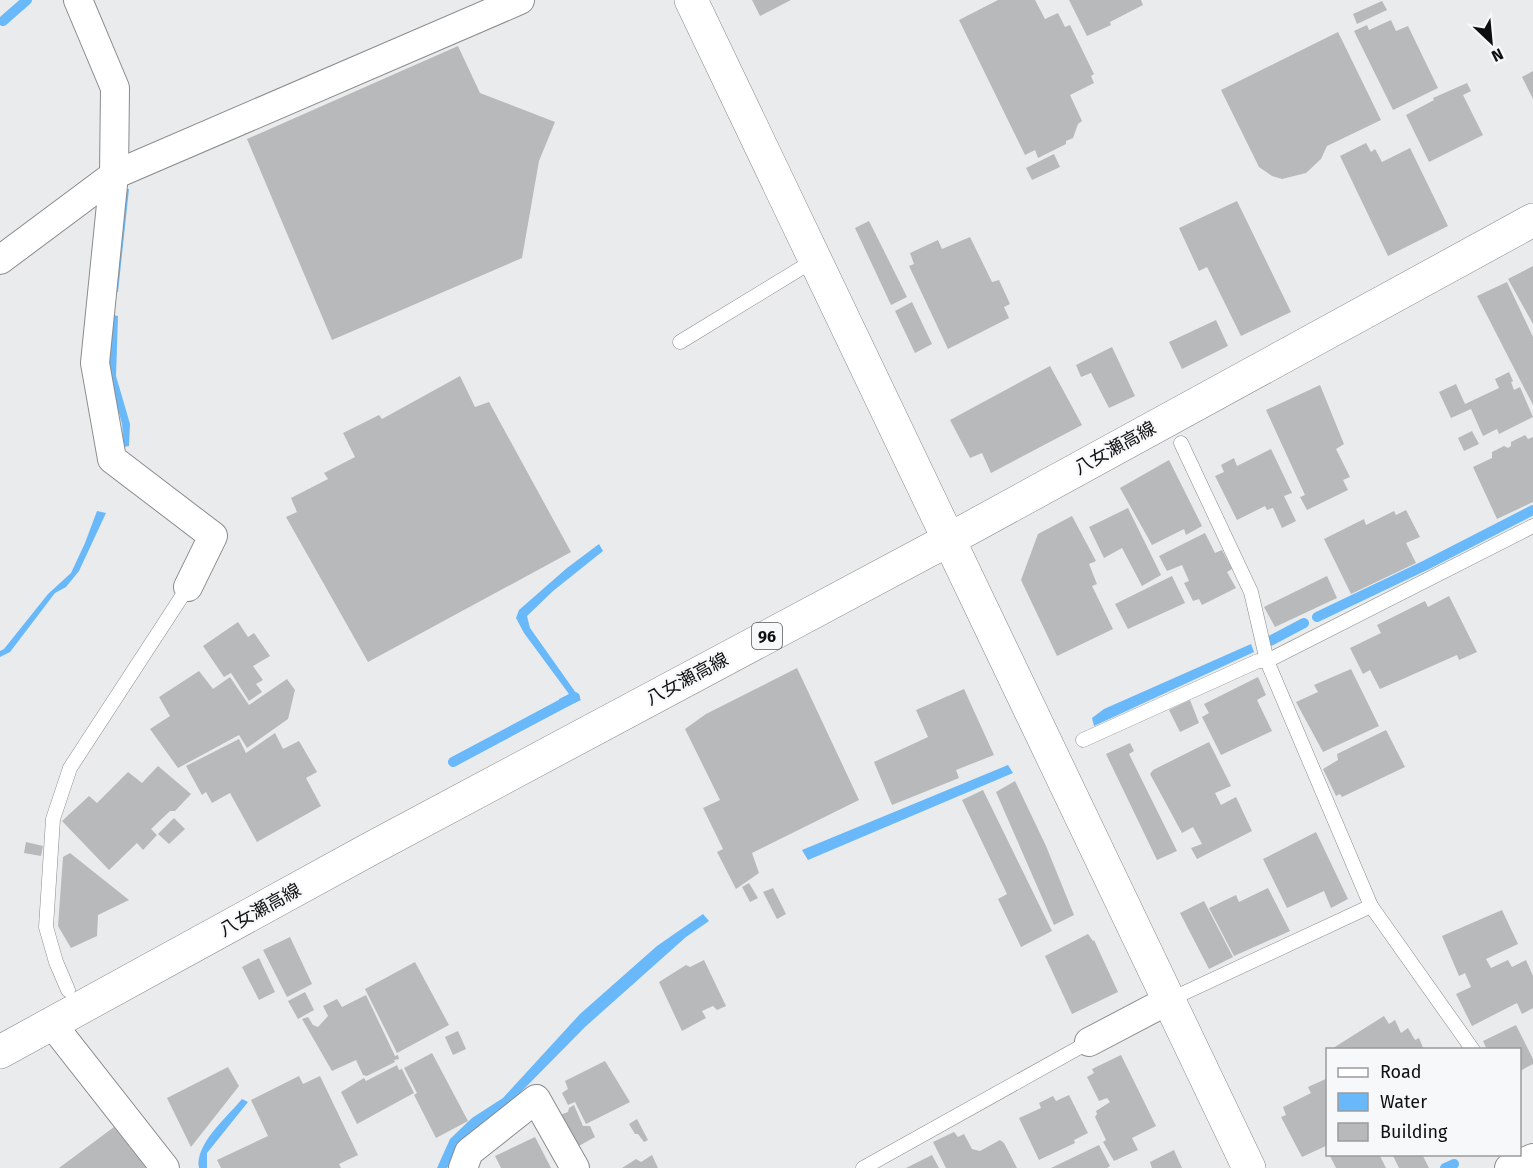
<svg xmlns="http://www.w3.org/2000/svg" width="1533" height="1168" viewBox="0 0 1533 1168" font-family="'Fira Sans','Noto Sans JP',sans-serif">
<style>
.water{fill:#68b8fa}
.lines{fill:none;stroke-linecap:round;stroke-linejoin:round}
.stream{stroke:#68b8fa;stroke-width:10}
.building{fill:#b8b9bb}
.service-casing{stroke:#898b8c;stroke-width:15}
.minor-casing{stroke:#898b8c;stroke-width:30}
.tertiary-casing{stroke:#898b8c;stroke-width:34}
.primary-casing{stroke:#898b8c;stroke-width:34}
.service{stroke:#fff;stroke-width:14}
.minor{stroke:#fff;stroke-width:28}
.tertiary{stroke:#fff;stroke-width:33}
.primary{stroke:#fff;stroke-width:33}
.labels{text-anchor:middle;dominant-baseline:central;stroke-width:4.5;stroke-linejoin:round;paint-order:stroke}
.shield{fill:#f7f8fa;stroke:#545556;stroke-width:1.5}
.shield-label{font-size:16px;font-weight:bold;fill:#0e0f10}
.street-label{font-size:18px;fill:#0e0f10;stroke:#f7f8fa}
</style>
<rect width="100%" height="100%" fill="#eaebed"/>
<g class="water">
<path d="M124 189H129L118 292 114 291Z"/>
<path d="M113 315 118 316 116 376 130 424 129 446 124 447 122 424 110 379 108 353Z"/>
<path d="M97 511 106 513 79 571 66 587 55 593 10 652 0 657V651L4 649 48 594 71 573 85 543Z"/>
<path d="M599 544 603 551 553 591 527 616 530 628 581 700 564 708 559 699 569 694 524 633 516 618 519 610 567 568Z"/>
<path d="M1251 644 1254 652 1094 726 1092 718 1104 709Z"/>
<path d="M1008 765 1013 773 808 860 802 850Z"/>
<path d="M703 914 709 921 686 937 585 1027 517 1096 465 1139 447 1168H437L450 1139 472 1118 503 1098 580 1014 657 946Z"/>
<path d="M242 1099 248 1102 207 1153V1168H199C194 1145 228 1116 242 1099Z"/>
</g>
<g class="lines">
<g class="stream">
<path d="M3 21 27 0"/>
<path d="M1317 617 1426 565 1533 510"/>
<path d="M1270 641 1304 623"/>
<path d="M453 762 575 697"/>
<path d="M1445 1168 1454 1164"/>
</g>
</g>
<g class="building">
<path d="M752 0H791L760 16Z"/>
<path d="M998 0H1035L1045 19 1058 13 1065 27 1070 25 1094 74 1091 76 1094 83 1070 95 1082 121 1078 124 1073 138 1066 141V144L1038 158 1035 150 1025 155 959 20Z"/>
<path d="M1069 0H1141L1143 5 1110 22 1111 25 1087 36Z"/>
<path d="M1382 1 1387 10 1357 24 1353 14Z"/>
<path d="M1391 20 1396 31 1408 26 1438 88 1393 110 1354 31 1367 25 1369 30Z"/>
<path d="M1338 32 1381 120 1327 146 1321 159 1306 173 1282 179 1272 176 1259 167 1221 90Z"/>
<path d="M458 46 480 93 555 122 539 161 522 258 332 340 247 139Z"/>
<path d="M1533 71V99L1522 77Z"/>
<path d="M1467 83 1471 91 1463 95 1483 135 1429 162 1406 115 1434 100 1433 98Z"/>
<path d="M1366 143 1371 152 1375 149 1382 162 1410 148 1448 226 1388 256 1340 156Z"/>
<path d="M1054 154 1060 167 1032 180 1026 168Z"/>
<path d="M1237 201 1291 312 1241 336 1207 267 1199 271 1179 228Z"/>
<path d="M869 221 907 297 891 305 855 228Z"/>
<path d="M970 237 992 282 999 280 1010 304 1004 307 1009 318 948 349 909 266 914 264 910 253 938 240 942 249Z"/>
<path d="M1533 266V324L1508 279Z"/>
<path d="M1507 282 1533 337V405L1477 296Z"/>
<path d="M912 302 932 344 915 353 895 311Z"/>
<path d="M1216 320 1228 346 1182 369 1169 342Z"/>
<path d="M1112 347 1135 396 1109 408 1091 373 1081 377 1076 365Z"/>
<path d="M1050 366 1082 425 991 473 982 453 970 458 950 420Z"/>
<path d="M1509 372 1513 381 1511 382 1514 390 1520 387 1533 417 1499 434 1497 429 1483 436 1471 409 1451 418 1439 392 1456 384 1465 404 1499 388 1495 379Z"/>
<path d="M460 376 475 407 489 402 571 552 368 662 286 517 297 512 291 498 328 479 324 473 355 457 343 433 379 415 382 419Z"/>
<path d="M1320 385 1344 444 1336 449 1350 477 1343 480 1348 490 1307 510 1300 497 1305 495 1266 410Z"/>
<path d="M1472 431 1479 444 1464 451 1458 438Z"/>
<path d="M1525 435 1528 439 1533 437V502L1497 519 1473 467 1492 458V452L1504 446 1508 448 1511 446V442Z"/>
<path d="M1271 449 1292 493 1284 496 1296 521 1282 528 1273 508 1267 510 1265 506 1237 520 1215 476 1224 472 1221 465 1234 458 1237 466Z"/>
<path d="M1169 460 1202 526 1186 535 1184 529 1152 545 1120 488Z"/>
<path d="M1128 508 1161 575 1142 586 1122 548 1104 558 1089 527Z"/>
<path d="M1406 510 1420 537 1406 543 1416 563 1351 594 1324 539 1364 519 1366 525 1394 511 1396 515Z"/>
<path d="M1072 516 1096 561 1089 564 1097 584 1092 586 1113 629 1057 656 1021 580 1038 534Z"/>
<path d="M1205 533 1215 553 1222 550 1232 569 1227 572 1236 588 1202 605 1199 599 1193 601 1184 583 1189 581 1182 565 1167 571 1159 556Z"/>
<path d="M1172 576 1185 603 1128 629 1115 604Z"/>
<path d="M1327 576 1337 598 1275 627 1264 607Z"/>
<path d="M1449 596 1477 652 1459 660 1457 655 1380 689 1370 670 1363 674 1350 648 1381 633 1377 625 1425 601 1428 607Z"/>
<path d="M238 622 248 637 254 633 270 656 253 666 263 680 256 684 262 692 249 701 231 673 224 677 203 646Z"/>
<path d="M797 668 859 800 752 853 759 873 736 889 717 852 723 849 703 808 720 800 685 729 706 714Z"/>
<path d="M1351 669 1379 726 1323 752 1296 702 1318 692 1314 685Z"/>
<path d="M199 671 213 689 230 677 249 705 287 679 295 690 288 719 247 748 239 735 178 768 150 729 170 716 159 697Z"/>
<path d="M1258 677 1266 695 1257 700 1272 731 1221 755 1202 717 1209 713 1204 704Z"/>
<path d="M964 689 994 755 956 770 959 778 892 805 874 762 928 737 916 710Z"/>
<path d="M1190 700 1199 723 1180 732 1169 710Z"/>
<path d="M1386 730 1405 767 1342 797 1340 794 1336 796 1323 769 1338 760 1337 754Z"/>
<path d="M275 733 283 749 299 741 317 772 306 778 321 806 257 842 230 793 212 803 206 792 202 795 186 766 239 739 246 753Z"/>
<path d="M1209 742 1231 786 1215 793 1221 805 1236 797 1252 831 1197 859 1191 848 1202 844 1193 827 1182 833 1150 774 1153 770Z"/>
<path d="M1130 743 1134 751 1129 754 1177 851 1157 860 1106 754Z"/>
<path d="M158 766 191 794 175 811H170L151 829 157 835 143 850 137 843 109 870 62 821 89 796 97 803 128 772 142 783Z"/>
<path d="M1015 781 1046 846 1074 915 1054 925 996 792Z"/>
<path d="M983 790 1052 931 1021 947 998 899 1007 894 962 800Z"/>
<path d="M174 818 185 829 169 844 158 834Z"/>
<path d="M1316 832 1348 899 1331 908 1324 891 1287 908 1263 859Z"/>
<path d="M26 842 43 846 41 856 24 853Z"/>
<path d="M70 853 129 900 98 915 97 936 71 948 58 926 63 857Z"/>
<path d="M749 883 758 898 750 902 742 887Z"/>
<path d="M773 888 786 914 777 919 763 892Z"/>
<path d="M1268 888 1290 931 1234 956 1209 908 1236 895 1239 902Z"/>
<path d="M1204 901 1233 957 1209 969 1180 913Z"/>
<path d="M1502 910 1518 944 1486 959 1491 968 1508 960 1512 967 1526 960 1533 976V1008L1522 1014 1517 1003 1472 1026 1456 994 1471 987 1465 973 1459 976 1442 936Z"/>
<path d="M1088 934 1093 941 1094 940 1118 992 1072 1014 1045 956Z"/>
<path d="M290 937 312 984 287 997 263 950Z"/>
<path d="M259 958 275 992 259 1000 242 967Z"/>
<path d="M704 960 726 1006 717 1010 713 1006 702 1011 706 1018 682 1031 659 982 686 965 690 967Z"/>
<path d="M415 962 449 1025 397 1053 365 989Z"/>
<path d="M305 992 314 1010 298 1019 288 1001Z"/>
<path d="M366 995 395 1056 398 1055 399 1059 394 1060 395 1062 367 1076 363 1075 356 1060 332 1071 302 1019 308 1017 313 1025 318 1027 328 1016 323 1006 337 999 342 1007Z"/>
<path d="M1384 1016 1389 1024 1395 1020 1401 1033 1408 1028 1415 1040 1419 1038 1424 1050H1330Z"/>
<path d="M1516 1025 1533 1059V1064L1520 1071V1050H1487L1483 1041Z"/>
<path d="M458 1031 466 1049 453 1055 445 1037Z"/>
<path d="M432 1053 468 1121 436 1138 414 1095 417 1093 404 1068Z"/>
<path d="M1121 1055 1156 1126 1132 1138 1138 1150 1114 1161 1103 1142 1106 1140 1095 1117 1097 1114 1096 1111 1110 1102 1107 1098 1099 1101 1087 1077 1094 1073 1092 1069Z"/>
<path d="M605 1061 630 1102 586 1124 575 1102 568 1105 562 1093 568 1089 565 1081Z"/>
<path d="M397 1065 399 1070 402 1069 414 1093 357 1124 341 1092 364 1078 366 1081Z"/>
<path d="M228 1067 239 1086 191 1147 167 1098Z"/>
<path d="M299 1076 303 1084 320 1076 358 1155 339 1164 341 1168H221L217 1160 268 1136 251 1100Z"/>
<path d="M1328 1078V1145L1302 1157 1281 1117 1286 1115 1283 1107 1311 1093 1308 1087Z"/>
<path d="M1069 1095 1088 1133 1074 1140 1075 1143 1039 1160 1019 1118 1041 1108 1039 1103 1053 1096 1056 1101Z"/>
<path d="M574 1105 583 1126H590L595 1137 577 1147 560 1115 568 1112 569 1108Z"/>
<path d="M637 1119 648 1140 644 1142 638 1134H635L629 1124Z"/>
<path d="M114 1127 146 1168H59Z"/>
<path d="M954 1132 958 1137 964 1134 972 1149 980 1151 1000 1140 1004 1143 1017 1168H946L933 1142Z"/>
<path d="M535 1137 551 1168H501L495 1156Z"/>
<path d="M1099 1145 1110 1166 1107 1168H1051Z"/>
<path d="M1174 1150 1182 1168H1152L1150 1162Z"/>
<path d="M1329 1154H1379L1386 1168H1336Z"/>
<path d="M1392 1154H1422L1429 1168H1399Z"/>
<path d="M652 1155 658 1168H622L636 1159 641 1162Z"/>
<path d="M932 1155 939 1168H906Z"/>
</g>
<g class="lines">
<g class="service-casing">
<g id="service">
<path d="M680 342 816 259"/>
<path d="M1181 443 1251 592 1267 661 1371 906 1473 1050"/>
<path d="M1083 740 1258 661H1267L1533 526"/>
<path d="M68 990 56 962 46 927 53 819 70 768 188 587"/>
<path d="M1169 1000 1371 906"/>
<path d="M863 1168 1089 1042"/>
</g>
</g>
<g class="minor-casing">
<g id="minor">
<path d="M78 0 115 88 114 175 95 363 112 459 213 536 188 587"/>
<path d="M0 260 114 175 520 0"/>
<path d="M52 1024 165 1168"/>
<path d="M1089 1042 1169 1000"/>
<path d="M463 1168 469 1152 536 1099 575 1168"/>
<path d="M1509 1168 1533 1158"/>
</g>
</g>
<g class="tertiary-casing">
<path id="tertiary" d="M691 0 1249 1168"/>
</g>
<g class="primary-casing">
<path id="primary" d="M0 1052 370 849 950 539 1533 220"/>
</g>
<use href="#service" class="service"/>
<use href="#minor" class="minor"/>
<use href="#tertiary" class="tertiary"/>
<use href="#primary" class="primary"/>
</g>
<g class="labels">
<rect class="shield" x="752" y="623" width="30" height="26" rx="4.5"/>
<g class="shield-label">
<text x="767" y="636">96</text>
</g>
<g class="street-label">
<text transform="translate(1115 448) rotate(-29)">八女瀬高線</text>
<text transform="translate(687 679) rotate(-28)">八女瀬高線</text>
<text transform="translate(260 910) rotate(-29)">八女瀬高線</text>
</g>
</g>
<rect x="1326" y="1048" width="195" height="108" fill="#f7f8fa" stroke="#9a9b9c" stroke-width="1.5"/>
<rect x="1338" y="1068" width="30" height="9" fill="#ffffff" stroke="#9a9b9c" stroke-width="1.5"/>
<text x="1380" y="1078" font-size="18" fill="#0e0f10">Road</text>
<rect x="1338" y="1093" width="30" height="18" fill="#68b8fa" stroke="#9a9b9c" stroke-width="1.5"/>
<text x="1380" y="1108" font-size="18" fill="#0e0f10">Water</text>
<rect x="1338" y="1123" width="30" height="18" fill="#b8b9bb" stroke="#9a9b9c" stroke-width="1.5"/>
<text x="1380" y="1138" font-size="18" fill="#0e0f10">Building</text>
<g transform="translate(1491 42) rotate(154)" stroke="#f7f8fa" stroke-width="4.5" paint-order="stroke">
<path d="M0-4.5L10 22L0 15L-10 22Z" fill="#0e0f10"/>
<text y="-9" font-size="16" font-weight="bold" text-anchor="middle" fill="#0e0f10">N</text>
</g>
</svg>
